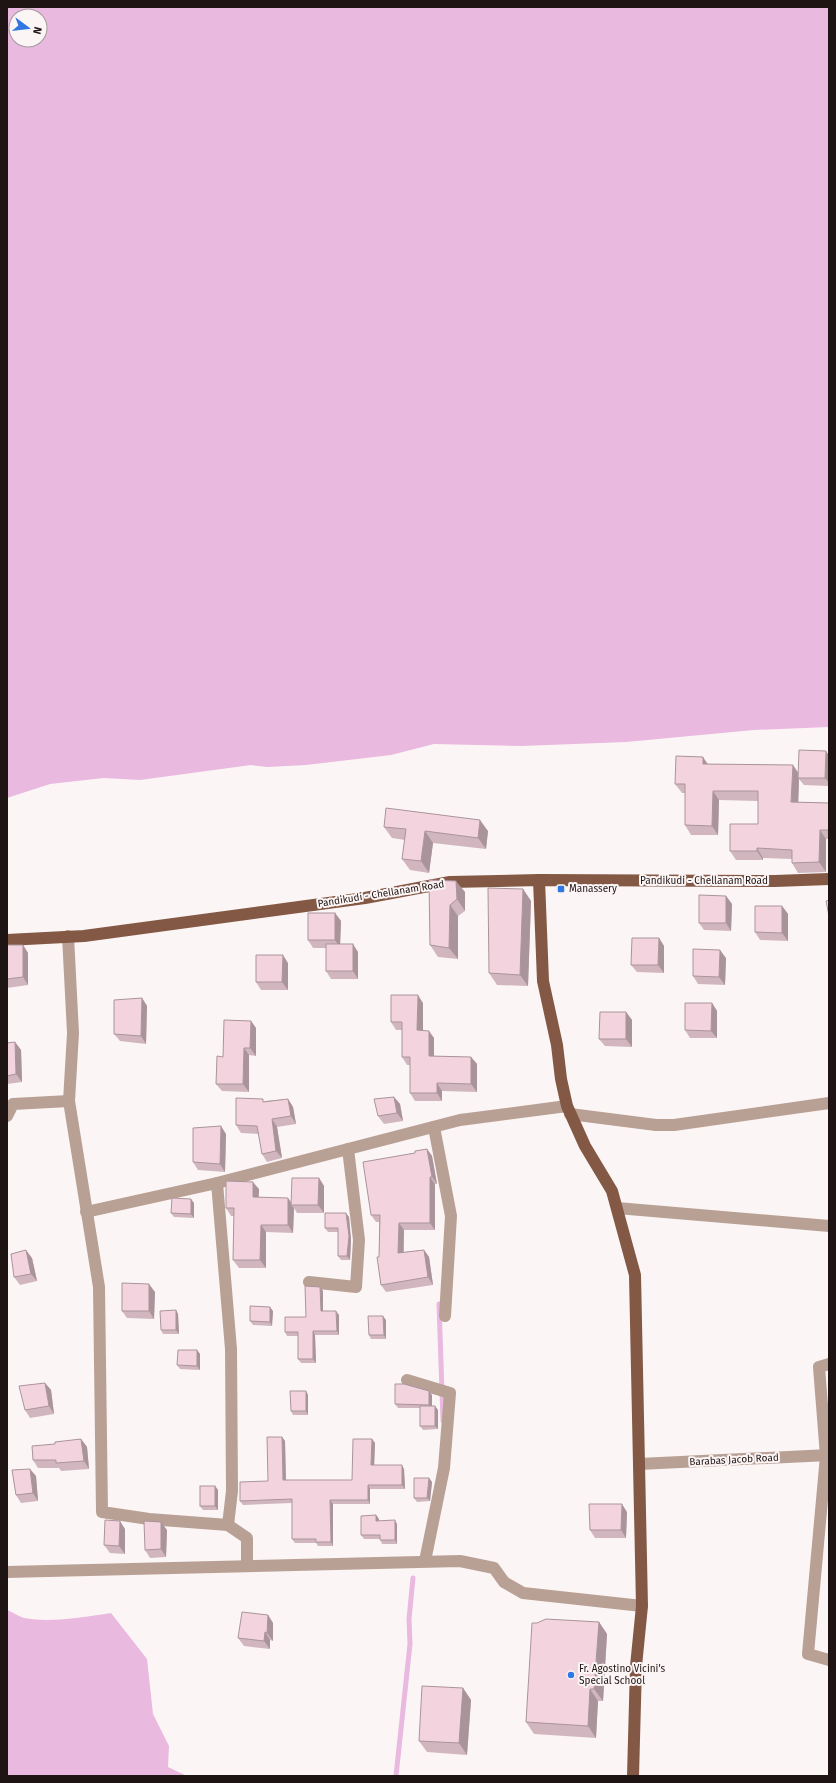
<svg xmlns="http://www.w3.org/2000/svg" width="836" height="1783" viewBox="0 0 836 1783" font-family="'Fira Sans',sans-serif">
<style>
.water{fill:#e9b9e0;fill-rule:evenodd}
.lines{fill:none;stroke-linecap:round;stroke-linejoin:round}
.stream{stroke:#e9b9e0;stroke-width:5}
.minor{stroke:#b9a095;stroke-width:12}
.major{stroke:#835945;stroke-width:12}
.wall{fill:#d1b6bf}
.shaded-wall{fill:#aa949b}
.building{fill:#f3d4de;stroke:#aa949b}
.poi-dot{fill:#3177e3;stroke:#fcf5f5;stroke-width:1.5}
.labels{text-anchor:middle;dominant-baseline:central;stroke-width:4;stroke-linejoin:round;paint-order:stroke}
.street-label{font-size:10px;fill:#1f1414;stroke:#fcf5f5}
.poi-label{font-size:10px;fill:#1f1414;stroke:#fcf5f5;text-anchor:start}
</style>
<rect width="100%" height="100%" fill="#fcf5f5"/>
<g class="water">
<path d="M7 7H829V727L754 730 626 742 522 746 434 744 391 755 306 765 267 767 251 765 140 780 104 778 50 784 7 798ZM16 16H40V40H16Z"/>
<path d="M7 1610C12 1612 18 1616 24 1618 51 1623 84 1617 111 1613L147 1659 153 1714 169 1746 168 1767 187 1776H8L7 1767Z"/>
</g>
<g class="lines">
<g class="stream">
<path d="M439 1304 443 1421"/>
<path d="M396 1776 410 1644 409 1619 413 1578"/>
</g>
<g class="minor">
<path d="M68 936 73 1033 69 1101 99 1287 102 1512 149 1519 228 1525"/>
<path d="M570 1114 656 1125H674L829 1103"/>
<path d="M7 1116 13 1104 69 1101"/>
<path d="M434 1127 451 1216 445 1316"/>
<path d="M617 1208 829 1226"/>
<path d="M86 1212 217 1183"/>
<path d="M309 1282 356 1287 359 1240 348 1149"/>
<path d="M829 1364 819 1367 826 1456 808 1654 829 1660"/>
<path d="M407 1380 450 1393 444 1468 425 1561"/>
<path d="M639 1464 829 1455"/>
<path d="M247 1566V1538L228 1525 232 1491 231 1349 217 1183 460 1120 567 1106"/>
<path d="M7 1572 460 1561 494 1568 504 1582 523 1593 642 1606"/>
</g>
<g class="major">
<path d="M539 880 543 981 557 1045 561 1079 567 1106 585 1146 612 1191 635 1275 642 1606 636 1666 633 1776"/>
<path d="M7 940 84 936 365 898 450 882 539 880 775 881 829 879"/>
</g>
</g>
<g class="wall">
<path d="M826 751 829 756V786L804 785 799 779 798 802 829 803V839H826V872L798 873 792 863V859L763 858V860H736L730 851 758 824V801L719 800 718 835H691L685 825V793H682L675 784 708 764 793 765 798 773Z"/>
<path d="M384 827 488 831 486 849 433 843 429 873 410 870 402 859 405 840 392 838Z"/>
<path d="M429 880 465 892V911L458 916V959L438 957 430 945Z"/>
<path d="M523 889 531 901 528 986 497 985 489 973Z"/>
<path d="M726 896 732 904 731 931 704 930 699 923Z"/>
<path d="M782 906 788 914V941L760 940 755 932Z"/>
<path d="M335 913 341 921 340 944 358 952V979H331L326 971V948H313L308 940Z"/>
<path d="M659 938 664 946V973L637 972 631 965Z"/>
<path d="M7 945H23L28 953V985L7 988Z"/>
<path d="M726 958 725 985 698 984 693 976Z"/>
<path d="M288 963V990H261L256 982Z"/>
<path d="M142 998 147 1006 146 1044 120 1041 114 1034Z"/>
<path d="M423 1003V1030L434 1038V1056L471 1057 477 1064V1092L442 1091V1101H415L410 1093V1065H407L402 1057V1030H396L391 1022Z"/>
<path d="M712 1003 717 1011V1038H690L685 1030Z"/>
<path d="M626 1012 632 1020V1047L605 1046 599 1039Z"/>
<path d="M251 1021 256 1028V1056L249 1055V1092L222 1091 216 1084 223 1057Z"/>
<path d="M15 1042 21 1050 22 1082 7 1084V1043Z"/>
<path d="M394 1097 400 1104 403 1121 384 1124 378 1116Z"/>
<path d="M288 1099 293 1107 296 1124 277 1127 282 1158 267 1162 262 1154 259 1134 241 1133 236 1125 265 1101Z"/>
<path d="M226 1134 225 1172 198 1170 193 1162Z"/>
<path d="M427 1149 432 1156 437 1184H435V1230H404V1252L424 1250 429 1257 433 1285 386 1292 381 1285 379 1257V1222H376L371 1215 415 1153Z"/>
<path d="M319 1178 324 1186V1213H297L294 1208 293 1233 266 1232V1268H239L233 1260 234 1216H231L226 1208 259 1189V1197L291 1202Z"/>
<path d="M194 1203V1218L174 1217 171 1213Z"/>
<path d="M349 1217 351 1240 350 1260H341L338 1256V1232H328L325 1228Z"/>
<path d="M32 1258 37 1281 20 1285 14 1277Z"/>
<path d="M320 1287 323 1291V1311L339 1315V1335H315L316 1363H301L298 1359V1336H287L285 1332 306 1317Z"/>
<path d="M155 1292 154 1319 127 1318 122 1311Z"/>
<path d="M176 1310 178 1314 179 1334H163L161 1330Z"/>
<path d="M273 1311 272 1326 253 1325 250 1321Z"/>
<path d="M386 1320V1339H371L369 1335Z"/>
<path d="M197 1350 200 1354V1370L180 1369 177 1365Z"/>
<path d="M45 1383 51 1390 54 1414 30 1418 25 1410Z"/>
<path d="M306 1391 308 1395V1415H293L291 1411Z"/>
<path d="M432 1395V1406L438 1410V1429L423 1430 420 1426V1408H398L395 1404Z"/>
<path d="M282 1437 285 1441 286 1480H352L372 1439 375 1443 374 1465 404 1469 405 1489H370V1504H333V1546H318L316 1543H295L292 1539V1503L243 1505 240 1501 268 1481Z"/>
<path d="M81 1439 87 1447 89 1469 61 1471 59 1468H38L33 1460 55 1444Z"/>
<path d="M36 1476 38 1501 21 1503 16 1495Z"/>
<path d="M429 1478 432 1482 430 1501 417 1502 414 1498Z"/>
<path d="M215 1486 218 1490V1510H203L200 1506Z"/>
<path d="M627 1512 626 1538H595L590 1530Z"/>
<path d="M376 1515 379 1519V1521L397 1524V1544H382L380 1539H364L361 1535Z"/>
<path d="M125 1529V1554L110 1553 104 1545Z"/>
<path d="M167 1530 166 1557 150 1558 145 1550Z"/>
<path d="M268 1615 273 1623V1641L270 1640V1649L244 1646 238 1638Z"/>
<path d="M599 1622 607 1634 603 1701H598L596 1738 534 1734 526 1722 537 1623Z"/>
<path d="M463 1688 471 1700 467 1755 427 1752 419 1741Z"/>
</g>
<g class="shaded-wall">
<path d="M826 751 829 756V783L825 778Z"/>
<path d="M703 757 709 766 703 764Z"/>
<path d="M793 765 799 774 798 778 799 779 798 811 791 802Z"/>
<path d="M713 791 719 800 718 835 712 826Z"/>
<path d="M480 820 488 831 486 849 478 838Z"/>
<path d="M820 830 826 839V872L819 862Z"/>
<path d="M425 831 433 843 429 873 421 861Z"/>
<path d="M757 848 763 858V860L757 851Z"/>
<path d="M456 881 465 892V911L457 899Z"/>
<path d="M523 889 531 901 528 986 520 975Z"/>
<path d="M726 896 732 904 731 931 726 923Z"/>
<path d="M450 905 458 916V959L449 948Z"/>
<path d="M782 906 788 914V941L782 933Z"/>
<path d="M335 913 341 921 340 948 335 940Z"/>
<path d="M659 938 664 946V973L658 965Z"/>
<path d="M353 944 358 952V979L353 971Z"/>
<path d="M23 945 28 953V985L23 977Z"/>
<path d="M720 950 726 958 725 985 719 977Z"/>
<path d="M283 955 288 963V990L282 982Z"/>
<path d="M418 995 423 1003V1038L417 1030Z"/>
<path d="M142 998 147 1006 146 1044 141 1036Z"/>
<path d="M712 1003 717 1011V1038L711 1031Z"/>
<path d="M626 1012 632 1020V1047L626 1039Z"/>
<path d="M251 1021 256 1028V1056L250 1048Z"/>
<path d="M429 1031 434 1038V1064L429 1056Z"/>
<path d="M15 1042 21 1050 22 1082 16 1074Z"/>
<path d="M244 1048 249 1055V1092L243 1084Z"/>
<path d="M471 1057 477 1064V1092L471 1084Z"/>
<path d="M437 1083 442 1091V1101L437 1093Z"/>
<path d="M394 1097 400 1104 403 1121 397 1113Z"/>
<path d="M288 1099 293 1107 296 1124 291 1116Z"/>
<path d="M272 1119 277 1127 282 1158 276 1151Z"/>
<path d="M221 1126 226 1134 225 1172 220 1164Z"/>
<path d="M427 1149 432 1156 437 1184 432 1177Z"/>
<path d="M430 1177 435 1184V1230L430 1223Z"/>
<path d="M319 1178 324 1186V1213L318 1205Z"/>
<path d="M253 1182 259 1189 258 1205 253 1197Z"/>
<path d="M288 1198 293 1205H291L294 1208 293 1233 288 1225Z"/>
<path d="M191 1199 194 1203V1218L191 1214Z"/>
<path d="M346 1213 349 1217 351 1240 350 1260 347 1256Z"/>
<path d="M399 1223 404 1230 403 1260 398 1253Z"/>
<path d="M261 1225 266 1232V1268L260 1260Z"/>
<path d="M26 1250 32 1258 37 1281 31 1274Z"/>
<path d="M424 1250 429 1257 433 1285 428 1277Z"/>
<path d="M149 1284 155 1292 154 1319 149 1311Z"/>
<path d="M320 1287 323 1291V1315L321 1311Z"/>
<path d="M270 1307 273 1311 272 1326 270 1322Z"/>
<path d="M176 1310 178 1314 179 1334 176 1330Z"/>
<path d="M336 1311 339 1315V1335L337 1331Z"/>
<path d="M383 1316 386 1320V1339L384 1335Z"/>
<path d="M313 1331 315 1335 316 1363 313 1359Z"/>
<path d="M197 1350 200 1354V1370L197 1366Z"/>
<path d="M45 1383 51 1390 54 1414 49 1406Z"/>
<path d="M306 1391 308 1395V1415L306 1411Z"/>
<path d="M429 1391 432 1395V1409L429 1405Z"/>
<path d="M435 1406 438 1410V1429L435 1426Z"/>
<path d="M282 1437 285 1441 286 1484 283 1480Z"/>
<path d="M81 1439 87 1447 89 1469 84 1461Z"/>
<path d="M372 1439 375 1443 374 1469 371 1465Z"/>
<path d="M402 1465 404 1469 405 1489 402 1485Z"/>
<path d="M30 1469 36 1476 38 1501 33 1493Z"/>
<path d="M429 1478 432 1482 430 1501 427 1498Z"/>
<path d="M368 1485 370 1489V1504L368 1500Z"/>
<path d="M215 1486 218 1490V1510L215 1506Z"/>
<path d="M330 1500 333 1504V1546L331 1542Z"/>
<path d="M622 1504 627 1512 626 1538 621 1530Z"/>
<path d="M376 1515 379 1519V1525L376 1521Z"/>
<path d="M395 1520 397 1524V1544L395 1540Z"/>
<path d="M120 1521 125 1529V1554L119 1546Z"/>
<path d="M161 1522 167 1530 166 1557 161 1549Z"/>
<path d="M268 1615 273 1623V1641L267 1633Z"/>
<path d="M599 1622 607 1634 603 1701 594 1689Z"/>
<path d="M265 1632 270 1640V1649L264 1641Z"/>
<path d="M463 1688 471 1700 467 1755 459 1743Z"/>
<path d="M590 1689 598 1701 596 1738 588 1726Z"/>
</g>
<g class="building">
<path d="M799 750 826 751 825 778H798Z"/>
<path d="M676 756 703 757V764L793 765 791 802 829 803V830H820L819 862 792 863V850L757 848V851H730V824H758V791H713L712 826 685 825V784H675Z"/>
<path d="M386 808 480 820 478 838 425 831 421 861 402 859 406 829 384 827Z"/>
<path d="M429 880 456 881 457 899 450 905 449 948 430 945Z"/>
<path d="M488 888 523 889 520 975 489 973Z"/>
<path d="M699 895 726 896V923H699Z"/>
<path d="M829 900V916L826 901Z"/>
<path d="M755 906H782V933L755 932Z"/>
<rect x="308" y="913" width="27" height="27"/>
<path d="M632 938H659L658 965H631Z"/>
<rect x="326" y="944" width="27" height="27"/>
<path d="M7 945H23V977L7 979Z"/>
<path d="M693 949 720 950 719 977 693 976Z"/>
<path d="M256 955H283L282 982H256Z"/>
<path d="M391 995H418L417 1030 429 1031V1056L471 1057V1084L437 1083V1093H410V1057H402V1022H391Z"/>
<path d="M142 998 141 1036 114 1034V1000Z"/>
<path d="M685 1003H712L711 1031 685 1030Z"/>
<path d="M600 1012H626V1039H599Z"/>
<path d="M224 1020 251 1021 250 1048H244L243 1084H216L217 1056 223 1057Z"/>
<path d="M15 1042 16 1074 7 1076V1043Z"/>
<path d="M394 1097 397 1113 378 1116 374 1099Z"/>
<path d="M236 1098 263 1099V1102L288 1099 291 1116 272 1119 276 1151 262 1154 257 1126 236 1125Z"/>
<path d="M221 1126 220 1164 193 1162V1128Z"/>
<path d="M427 1149 432 1177H430V1223H399L398 1253 424 1250 428 1277 381 1285 377 1257H379L380 1215H371L363 1162 415 1153V1151Z"/>
<path d="M292 1178H319L318 1205H291Z"/>
<path d="M226 1181 253 1182V1197L288 1198V1225H261L260 1260H233L234 1208H226Z"/>
<path d="M172 1198 191 1199V1214L171 1213Z"/>
<path d="M325 1213H346L349 1236 347 1256H338V1228H325Z"/>
<path d="M26 1250 31 1274 14 1277 11 1254Z"/>
<path d="M122 1283 149 1284V1311H122Z"/>
<path d="M305 1286 320 1287 321 1311H336L337 1331H313V1359H298V1332H285V1317H306Z"/>
<path d="M250 1306 270 1307V1322L250 1321Z"/>
<path d="M176 1310V1330H161L160 1311Z"/>
<path d="M368 1316H383L384 1335H369Z"/>
<path d="M178 1350H197V1366L177 1365Z"/>
<path d="M45 1383 49 1406 25 1410 19 1386Z"/>
<path d="M395 1384H404L429 1391V1405L395 1404Z"/>
<path d="M290 1391H306V1411H291Z"/>
<rect x="420" y="1406" width="15" height="20"/>
<path d="M267 1437H282L283 1480H352L353 1439H372L371 1465H402V1485H368V1500H330L331 1542H316V1539H292V1499L240 1501V1482L268 1481Z"/>
<path d="M81 1439 84 1461 56 1463V1460H33L32 1446 55 1444V1442Z"/>
<path d="M30 1469 33 1493 16 1495 12 1470Z"/>
<path d="M414 1478H429L427 1498H414Z"/>
<rect x="200" y="1486" width="15" height="20"/>
<path d="M589 1504H622L621 1530H590Z"/>
<path d="M376 1515V1521L395 1520V1540H380V1535H361V1516Z"/>
<path d="M105 1520 120 1521 119 1546 104 1545Z"/>
<path d="M144 1521 161 1522V1549L145 1550Z"/>
<path d="M242 1612 268 1615 267 1633 265 1632 264 1641 238 1638Z"/>
<path d="M546 1619 599 1622 594 1689H590L588 1726 526 1722 532 1623H537Z"/>
<path d="M422 1686 463 1688 459 1743 419 1741Z"/>
</g>
<g class="poi-dot">
<rect x="557" y="885" width="8" height="8" rx="2"/>
<circle cx="571" cy="1675" r="4"/>
</g>
<g class="labels">
<g class="street-label">
<text x="704" y="881">Pandikudi - Chellanam Road</text>
<text transform="translate(381 894) rotate(-9)">Pandikudi - Chellanam Road</text>
<text transform="translate(734 1460) rotate(-3)">Barabas Jacob Road</text>
</g>
<g class="poi-label">
<text x="569" y="889">Manassery</text>
<text x="579" y="1669">Fr. Agostino Vicini's<tspan x="579" dy="12">Special School</tspan></text>
</g>
</g>
<rect width="836" height="1783" fill="none" stroke="#1f1414" stroke-width="16"/>
<g transform="translate(28 28) rotate(105)"><circle r="19" fill="#fcf5f5" stroke="#a49b9b"/>
<path d="M0-3L7 15L0 10L-7 15Z" fill="#3177e3"/>
<text y="-6" font-size="11" font-weight="bold" text-anchor="middle" fill="#1f1414">N</text>
</g>
</svg>
